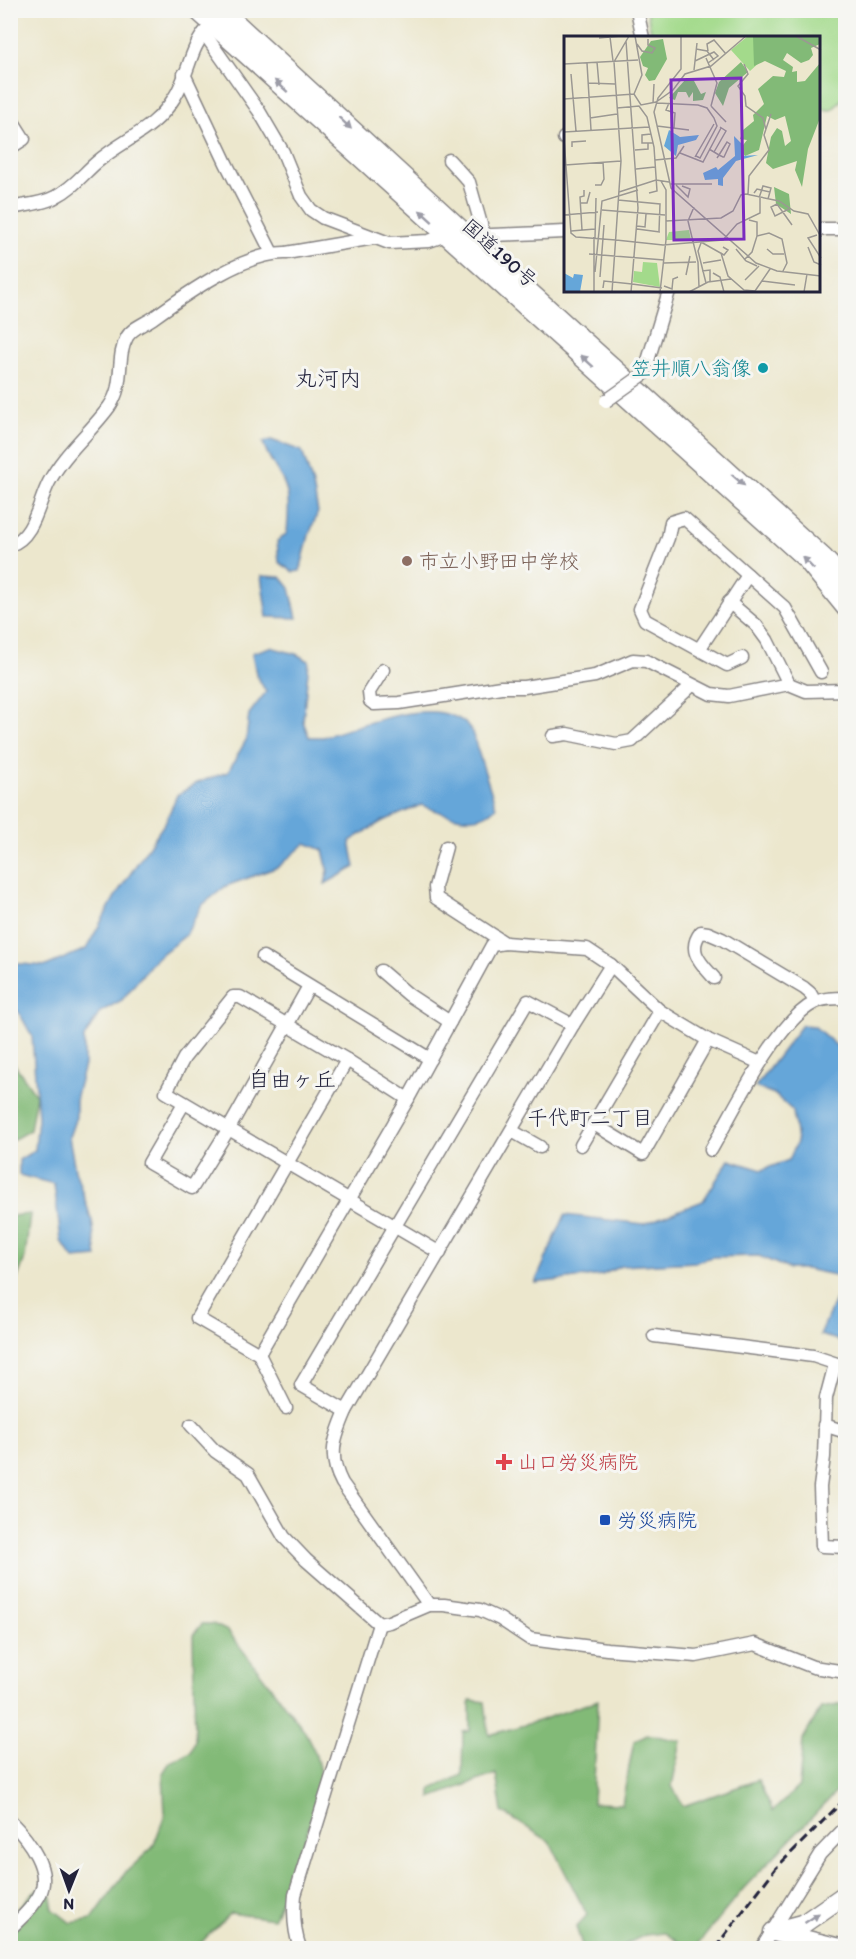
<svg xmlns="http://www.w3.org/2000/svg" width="856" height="1959" viewBox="0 0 856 1959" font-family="Itim,'Klee One',sans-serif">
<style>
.green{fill:#a3da8b;stroke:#627e63;stroke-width:1.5}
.forest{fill:#82ba77;stroke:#526e59;stroke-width:1.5}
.water{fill:#65a6d9;stroke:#44648a;stroke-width:1.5}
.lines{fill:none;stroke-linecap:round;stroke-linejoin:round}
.minor-casing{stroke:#878484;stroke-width:15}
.highway-casing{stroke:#878484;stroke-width:21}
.minor{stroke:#fff;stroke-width:12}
.highway{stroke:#fff;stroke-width:18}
.rail{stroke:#22223b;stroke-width:3;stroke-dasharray:9 4.5;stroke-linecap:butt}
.minor-bridge-casing{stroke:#878484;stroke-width:15;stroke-linecap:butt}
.minor-bridge{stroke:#fff;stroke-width:12}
.oneway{fill:#9c9ca7}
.culture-dot{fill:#0f9aa8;stroke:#f6f6f2;stroke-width:2}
.education-dot{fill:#8d6e63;stroke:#f6f6f2;stroke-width:2}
.health-dot{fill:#e0444e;stroke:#f6f6f2;stroke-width:2}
.transit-dot{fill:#1a4fb4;stroke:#f6f6f2;stroke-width:2}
.labels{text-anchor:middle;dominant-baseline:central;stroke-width:6;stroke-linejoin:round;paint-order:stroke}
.street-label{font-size:20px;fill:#22223b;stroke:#f6f6f2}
.culture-label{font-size:20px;fill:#0d838f;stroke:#f6f6f2;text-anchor:end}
.education-label{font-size:20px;fill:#785e54;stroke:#f6f6f2;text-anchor:start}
.health-label{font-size:20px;fill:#be3a42;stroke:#f6f6f2;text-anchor:start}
.transit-label{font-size:20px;fill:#164399;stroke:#f6f6f2;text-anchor:start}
.neighbourhood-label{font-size:21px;fill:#22223b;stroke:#f6f6f2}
.quarter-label{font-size:22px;fill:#22223b;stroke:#f6f6f2}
.inset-road{fill:none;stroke:#9b9893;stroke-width:1.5}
.view{fill:#7b2cbf;fill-opacity:0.15;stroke:#7b2cbf;stroke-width:3}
.inset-edge{fill:none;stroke:#22223b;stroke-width:3}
</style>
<rect width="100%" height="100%" fill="#f6f6f2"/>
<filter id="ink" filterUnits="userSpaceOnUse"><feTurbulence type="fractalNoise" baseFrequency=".0167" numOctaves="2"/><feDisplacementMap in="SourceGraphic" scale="12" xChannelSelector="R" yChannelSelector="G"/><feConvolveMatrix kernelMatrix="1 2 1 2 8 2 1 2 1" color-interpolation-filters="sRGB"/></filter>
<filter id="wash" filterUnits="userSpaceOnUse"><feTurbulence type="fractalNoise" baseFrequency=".008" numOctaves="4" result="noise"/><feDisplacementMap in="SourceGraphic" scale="24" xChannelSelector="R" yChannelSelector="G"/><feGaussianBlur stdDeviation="1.35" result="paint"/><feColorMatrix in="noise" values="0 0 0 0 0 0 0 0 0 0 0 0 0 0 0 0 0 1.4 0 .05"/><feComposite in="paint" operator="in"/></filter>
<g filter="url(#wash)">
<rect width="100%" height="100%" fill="#ece7cd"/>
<path class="green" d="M647 11H845V97L843 98 832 110 819 109 818 38 652 37Z"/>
<g class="forest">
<path d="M10 1058 36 1095 30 1130 11 1141Z"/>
<path d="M30 1214 25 1258 11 1295V1216Z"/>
<path d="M202 1624H213L228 1631 304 1730 315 1752 323 1784 295 1868 273 1919 230 1913 196 1948H11V1916L35 1891 49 1886 53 1909 71 1923 92 1919 125 1873 153 1847 165 1815 163 1773 170 1762 191 1752 195 1740 193 1635Z"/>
<path d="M470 1700 485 1702 489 1735 538 1721 598 1700 593 1803 622 1804 634 1741 647 1734 681 1741 672 1786 683 1806 758 1780 773 1811 799 1786 803 1739 821 1708 845 1704V1783L743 1889 695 1948H687L665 1933 645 1935 618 1948H583L576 1927 587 1915 549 1841 502 1812 496 1774 431 1798V1789L462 1775 463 1732 470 1731Z"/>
</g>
<g class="water">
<path d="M271 440 302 451 313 485 318 512 309 535 300 571 293 572 279 562 277 541 287 533C288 516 291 497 283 481 276 467 267 457 263 442Z"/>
<path d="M261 576 281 577 290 588 297 618 267 617Z"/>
<path d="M270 647 296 654 309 661 303 721 309 737H323C362 726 440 691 471 729L496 807C476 829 445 814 421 805L381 822 350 841 355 867 325 884 328 871 323 850 306 843 278 867 226 886 201 906 186 935 155 959 122 1000 100 1012 84 1038V1065L76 1095V1117L69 1137 75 1170 92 1221 97 1257 74 1259 61 1241 54 1184 19 1175V1160L35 1150 38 1117 32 1036 18 1011 11 1005V963L46 966 86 949 116 895 166 821 177 795 199 782 228 772 246 740 249 714 266 692 256 674 252 653Z"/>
<path d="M802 1025 814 1026 845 1053V1342L820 1335 841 1286 839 1276 805 1269H789L759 1256 712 1257 696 1262 621 1266 602 1275 535 1283 565 1215 644 1224 703 1201 729 1160 762 1170 789 1160 797 1142 793 1111 774 1094 755 1087Z"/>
</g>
</g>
<g filter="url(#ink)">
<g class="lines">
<g class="minor-casing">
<g id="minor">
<path d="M637 10 643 38"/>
<path d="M204 33 259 111 283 152 301 196 311 210 323 218 389 243 429 241 446 235 468 236 565 232"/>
<path d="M184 74 226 163 272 253"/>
<path d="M10 117 24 139 10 148"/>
<path d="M564 138H565"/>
<path d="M449 160 469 182 484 235"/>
<path d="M10 208C24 205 43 204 55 197 73 188 83 174 97 162 125 138 154 131 174 98 189 75 189 49 208 28"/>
<path d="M818 229H846"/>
<path d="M644 374 669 291"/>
<path d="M10 545C34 538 38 503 49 482 64 453 90 433 109 407 126 383 115 359 127 337 132 328 144 324 153 318 186 294 245 252 286 253L374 238"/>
<path d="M729 602 756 625 767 640 789 684"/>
<path d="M700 648 748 575"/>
<path d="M742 658 727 665 645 620 640 609 668 538 671 522 684 518 785 608 821 672"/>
<path d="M383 670 369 692 370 701 374 704 399 703 501 687H524L595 676 633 660 646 661 711 694 729 696 789 684 806 691 846 690"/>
<path d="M553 736 567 734 616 744 632 741 691 686"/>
<path d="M446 847 435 887 436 898 505 943"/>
<path d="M263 957 430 1059"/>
<path d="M381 971 409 995 450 1022"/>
<path d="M714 978C702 964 686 951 701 932L708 933 722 939 804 988 810 993 815 1002"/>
<path d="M408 1099 347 1060 240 997H233L184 1058 166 1092 440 1253"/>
<path d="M184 1103 149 1163 192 1188 228 1130 309 986"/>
<path d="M594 1124 643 1154 708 1040"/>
<path d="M512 1131 540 1147"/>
<path d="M581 1145 660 1011"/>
<path d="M711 1150C733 1112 776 1022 814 1003 823 998 835 998 846 998"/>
<path d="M654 1336 813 1356 846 1367"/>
<path d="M259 1354 408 1099 492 945 505 943 587 949 611 965 660 1011 708 1040 760 1063"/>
<path d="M835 1364 826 1398 824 1457 820 1487 822 1546 846 1547"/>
<path d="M286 1408 259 1354 197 1318 347 1060"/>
<path d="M346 1411 301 1385 528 1001 573 1025"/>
<path d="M191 1425 215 1451 248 1474 284 1537 306 1560 379 1624"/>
<path d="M824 1425 846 1432"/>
<path d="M429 1605 342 1483C327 1455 335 1437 346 1411L573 1025 611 965"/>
<path d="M379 1624 389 1622 429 1605H444L480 1610 500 1619 530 1639 607 1649 696 1656 755 1644 813 1667 846 1672"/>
<path d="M10 1821C28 1839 53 1871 39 1896 32 1909 20 1919 10 1929"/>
<path d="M300 1948C294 1931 293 1914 295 1895L379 1624"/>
<path d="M762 1948 820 1854 846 1827"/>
</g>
</g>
<g class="highway-casing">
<g id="highway">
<path d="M197 10 806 559 846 608"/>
<path d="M222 10 468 236 824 558 846 582"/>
<path d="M773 1932 803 1924 846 1894"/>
<path d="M774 1932 840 1948"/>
</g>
</g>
<use href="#minor" class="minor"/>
<use href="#highway" class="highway"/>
<path class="rail" d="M715 1948 775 1869 846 1798"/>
<g class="minor-bridge-casing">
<path id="minor-bridge" d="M606 401 644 374"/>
</g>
<use href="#minor-bridge" class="minor-bridge"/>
</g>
<defs><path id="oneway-solid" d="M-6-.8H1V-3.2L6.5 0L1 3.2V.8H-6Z" transform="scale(1.5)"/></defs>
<g class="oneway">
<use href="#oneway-solid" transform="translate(281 86) rotate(-138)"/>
<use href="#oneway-solid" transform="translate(345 123) rotate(43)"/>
<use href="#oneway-solid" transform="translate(426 216) rotate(-138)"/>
<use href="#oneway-solid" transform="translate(587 361) rotate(-138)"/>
<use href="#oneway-solid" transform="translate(738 480) rotate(41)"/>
<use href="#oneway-solid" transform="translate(808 563) rotate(-134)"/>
<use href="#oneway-solid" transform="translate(812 1918) rotate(-34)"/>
</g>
</g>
<circle class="culture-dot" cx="763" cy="368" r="6"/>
<circle class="education-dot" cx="407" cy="561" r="6"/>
<path class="health-dot" d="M501 1453h6v6h6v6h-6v6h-6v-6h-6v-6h6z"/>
<rect class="transit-dot" x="599" y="1514" width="12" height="12" rx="3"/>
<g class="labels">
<g class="street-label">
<text transform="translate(500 253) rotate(42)">国道190号</text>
</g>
<g class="culture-label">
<text x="751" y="368">笠井順八翁像</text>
</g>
<g class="education-label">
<text x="419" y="561">市立小野田中学校</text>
</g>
<g class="health-label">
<text x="518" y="1462">山口労災病院</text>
</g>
<g class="transit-label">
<text x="617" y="1520">労災病院</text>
</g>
<g class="neighbourhood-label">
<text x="590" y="1117">千代町二丁目</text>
</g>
<g class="quarter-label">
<text x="328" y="378">丸河内</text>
<text x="292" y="1079">自由ヶ丘</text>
</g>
</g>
<g transform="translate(564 36)">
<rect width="256" height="256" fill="#ece7cd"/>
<path d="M184 0H212L197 25 186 35 167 14ZM125 194 127 204H102L105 196ZM79 226 93 227 96 251 69 246 70 235 78 236Z" fill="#a3da8b"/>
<path d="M189 0H256V8L247 12 249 19 245 24 237 27 223 17 219 24 229 31 228 36 233 35V46L241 45 256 27V82L244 113 238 151 231 134 233 125 209 133 202 127 207 101 213 92 218 95 221 110 227 105 221 80 211 84 203 80 195 114 181 120 176 113 183 104 176 103 179 94 190 85 189 79 200 68 194 53 209 40 220 41 222 35 201 25 190 30ZM99 3 103 23 91 44 85 45 81 39 84 32 79 30 76 21 87 5ZM177 26 184 36 165 52 159 70 151 57 155 46ZM129 43 137 58 142 56 139 64 129 65V56L125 62 122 56H114L111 64 105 62 121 44ZM210 151 225 158 227 178 212 168Z" fill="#82ba77"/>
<path d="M105 94 116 101 135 99 132 104 114 109 112 120 100 110ZM170 100 177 107V120L194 119 172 125 159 142V150L154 149V143L141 144 139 137 152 131 154 134 171 120ZM0 237 9 242 10 238 19 239 16 256H0Z" fill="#65a6d9"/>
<path class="inset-road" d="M117 0V33L94 62 90 76 107 152 192 227 213 235 257 240M232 0 257 14M46 1 49 25M35 2 57 0M62 5 74 172 67 256M73 8 78 15 88 17 91 12 84 9V3M132 13 143 15 150 24M144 15 143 8 150 4 162 18M142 22 153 47 147 70M131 25 150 16 154 20 144 27M33 26 35 49M23 27 27 94M0 28 74 24M180 28 184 38 174 50 181 60 182 70 199 82 202 94M130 34 133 7M7 38 12 95M24 47 51 48M70 58 78 39 71 0M0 63 70 58 77 69 92 66 109 54 121 38 147 30 182 0M89 67 90 48M93 67 134 69 143 72 150 82 153 90 136 122 132 120M105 67 102 74 111 77 110 92M147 70 162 86M53 72 75 70 83 81 90 111 93 155 85 157M26 82 53 78M93 90 125 94M0 96 85 91M87 98 78 99V107H89M0 103 7 197 12 201 52 204M8 111V106L22 105M145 113 155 119 159 121H160L166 108 163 106 160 111 155 119 153 122M71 114 84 113V107M150 116 162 95 156 91M116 117 139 126 157 92M131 121 150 88M91 124 112 122 120 110M1 129 57 125M72 133 91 131M106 148H148M31 149H37L40 143 39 126M112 149 124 161 126 153 118 150M55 156 92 144 105 146M190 157 193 153 206 156M184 158 185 140 205 114 200 99 207 78M195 162 199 150 207 152 204 163M54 164 96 168 95 195M16 167H23L26 156M213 168 207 171 211 180 225 173M213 168 228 189M130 171 124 185 134 226 135 251M38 174 101 179M0 179 34 176M102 185 157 182 169 175 177 159 182 158 215 165 230 175 244 178 257 201M73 190 81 191 82 178M73 193 96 196M18 194 16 161 20 160V154M7 195 31 193M253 199 244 202 257 222M193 200 205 197 218 203 223 227 219 235M30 201V256M31 202 32 162M52 204 99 209 159 204 173 188 196 177V162M137 206 160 219 164 214 159 211M137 207 134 215 142 247M244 211 250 226 257 229M172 213 182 225 193 230M203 213 209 218H220M157 217 164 240 180 254 191 255M25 218 100 224M180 224 188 216 193 200V186L185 184M100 227 132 226M139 227 157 224M138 235 146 234V245M31 236 38 165 74 154M149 237 156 241 160 256M122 239 126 220M36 241 40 189M181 244 195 230M198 245 231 249M68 248 98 252M100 250 108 253 109 243 114 241M39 252 40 245 68 248M191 255 206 233M48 256 57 125 50 26 65 0M96 256 102 204V154L97 145M125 256 144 246 167 243M240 256 243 238"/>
<path class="view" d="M177 42 180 203 110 204 107 44Z"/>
<rect width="256" height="256" class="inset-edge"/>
</g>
<rect width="856" height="1959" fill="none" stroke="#f6f6f2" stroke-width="36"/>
<g transform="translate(69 1890) rotate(181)" stroke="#f6f6f2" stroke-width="4.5" paint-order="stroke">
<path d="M0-4.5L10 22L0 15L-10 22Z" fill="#22223b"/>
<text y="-9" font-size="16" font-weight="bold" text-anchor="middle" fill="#22223b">N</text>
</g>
</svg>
